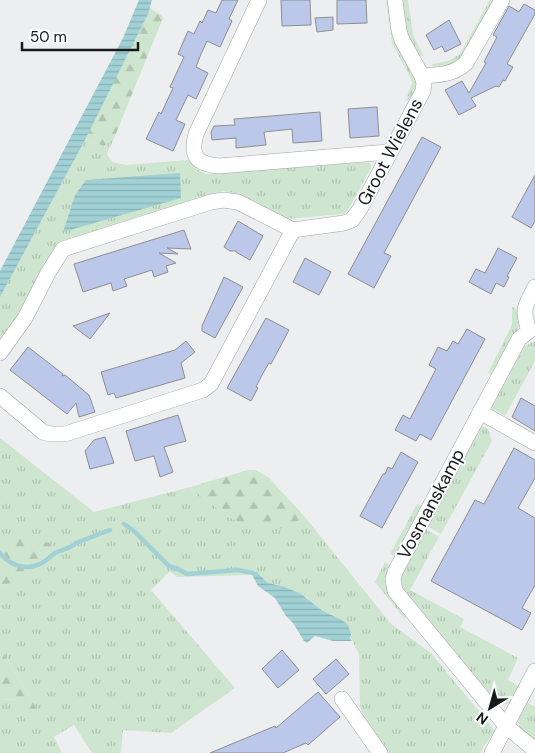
<svg xmlns="http://www.w3.org/2000/svg" width="535" height="753" viewBox="0 0 535 753" font-family="'DM Sans',sans-serif">
<style>
.grass{fill:url(#grass-tufts)}
.forest{fill:url(#forest-firs)}
.water{fill:url(#water-rules)}
.lines{fill:none;stroke-linecap:round;stroke-linejoin:round}
.stream{stroke:#a1d0d5;stroke-width:4.5}
.building{fill:#bbc8ea;stroke:#8e8f91}
.minor-casing{stroke:#a3a4a6;stroke-width:16}
.minor{stroke:#fff;stroke-width:15}
.labels{text-anchor:middle;dominant-baseline:central;stroke-width:4;stroke-linejoin:round;paint-order:stroke}
.street-label{font-size:18px;fill:#191a1a;stroke:#fbfcfe}
</style>
<defs>
<pattern id="grass-tufts" width="24" height="20" patternUnits="userSpaceOnUse" patternTransform="scale(1.25)"><rect width="24" height="20" fill="#cee5cf"/><path d="M3 7l-1-3M5 7V3M7 7l1-3M15 17l-1-3M17 17v-4M19 17l1-3" fill="none" stroke="#b0c4b1"/></pattern>
<pattern id="forest-firs" width="22" height="20" patternUnits="userSpaceOnUse" patternTransform="scale(1.25)"><rect width="22" height="20" fill="#cee5cf"/><path d="M5 1l3.5 6h-7zM16 11l3.5 6h-7z" fill="#b0c4b1"/></pattern>
<pattern id="water-rules" width="6" height="5" patternUnits="userSpaceOnUse" patternTransform="scale(1.25)"><rect width="6" height="5" fill="#a1d0d5"/><path d="M0 2.5h6" fill="none" stroke="#8ab2b6"/></pattern>
</defs>
<rect width="100%" height="100%" fill="#edeef0"/>
<g class="grass">
<path d="M386 0H390L417 81 416 89 409 102 406 100 412 83 410 77 392 43Z"/>
<path d="M403 0H408L413 35 423 55 419 57 407 35Z"/>
<path d="M490 0H495L463 57 450 65 433 67 432 64C444 62 453 61 461 52Z"/>
<path d="M115 136 107 154 112 162 126 165 189 160 196 169 206 174 368 162 371 164V168L349 208 344 214 285 219 238 194 224 191 215 193 59 244 15 325 0 345V297L85 140 104 146Z"/>
<path d="M512 307 518 310 519 323 517 333 495 376 488 373 512 325Z"/>
<path d="M535 341V361L505 416 491 408 525 346Z"/>
<path d="M481 426 488 429 492 441 441 534 427 526Z"/>
<path d="M0 438 94 512 190 487 222 512 241 524 289 526 305 517 391 624 431 653 495 731 484 746 481 753H387L367 725 360 707 359 654 342 620 323 611 306 597 268 583 257 572 247 575 177 577 170 571 151 590 235 688 171 733 123 730 121 753H92L74 725 54 737 62 753H0V699L18 700 39 713 0 647V586L19 581 14 535H0Z"/>
<path d="M417 504 422 506 397 557 390 554Z"/>
<path d="M425 529 439 537 410 590 464 619 460 627 518 658 508 680 521 688 511 703 500 705 494 702 402 589 400 582 401 574Z"/>
<path d="M385 562 391 566 408 615 404 618 375 582Z"/>
<path d="M526 702 535 707V742C514 726 515 725 526 702Z"/>
</g>
<g class="forest">
<path d="M150 8 161 15 163 18 115 136 104 146 85 140Z"/>
<path d="M248 470H256L269 478 305 517 289 526 279 529 241 524 222 512 190 487Z"/>
<path d="M0 535H14L53 544 42 567 19 581 0 586Z"/>
<path d="M0 647 39 713 24 718 18 700 0 699Z"/>
</g>
<g class="water">
<path d="M139 0H152L148 14 85 140 0 297V271L123 38Z"/>
<path d="M180 173 181 198 63 232 75 195 86 180Z"/>
<path d="M257 572 268 583 285 587 301 594 323 611 342 620 348 625 351 634 350 638 352 641H333L315 636 307 643 304 641 293 623 286 616 275 598 258 586 251 573Z"/>
</g>
<g class="lines">
<g class="stream">
<path d="M124 524 134 531 169 566 178 569 187 574 238 570 253 573"/>
<path d="M0 553C10 566 27 571 42 563 47 560 51 556 55 553 62 549 70 549 76 543L110 530"/>
</g>
</g>
<g class="building">
<path d="M222 0H238L229 19 232 21 220 47 207 41 201 54 196 67 208 73 196 99 188 95 176 120 185 124 173 151 146 139 159 112 161 114 173 88 170 87 184 57 178 54 188 31 194 34 200 21 202 23 208 10 216 13Z"/>
<path d="M281 0H310L311 25 282 26Z"/>
<path d="M337 0H366L367 23 337 24Z"/>
<path d="M524 4 535 10V14L507 64 513 67 505 81 503 80 499 87 496 86 471 98 476 106 459 115 445 90 462 81 469 93 486 63 484 62 497 37 493 35 509 6 519 12Z"/>
<path d="M333 17V30L317 32 315 18Z"/>
<path d="M449 20 461 44 445 52 442 46 434 50 426 35Z"/>
<path d="M377 107 379 136 350 138 348 109Z"/>
<path d="M320 112 322 141 293 143 292 129 264 132 266 145 236 148V138L212 140 211 132 214 126 235 125 234 119Z"/>
<path d="M422 137 441 147 384 253 391 256 374 288 348 274Z"/>
<path d="M535 175V221L531 228 512 217Z"/>
<path d="M238 221 263 236 250 260 236 252V251H230L224 247Z"/>
<path d="M184 230 191 249 167 248 178 254 159 253 176 263 166 266 168 272 154 277 152 270 124 279 127 286 113 291 111 283 83 292 74 264Z"/>
<path d="M498 248 517 258 507 276 509 277 504 287 496 283 491 294 469 282 476 269 485 273Z"/>
<path d="M305 258 331 272 319 295 293 282Z"/>
<path d="M224 277 243 287 215 338 202 331V326Z"/>
<path d="M110 313 90 339 73 326Z"/>
<path d="M266 318 289 330 271 364 269 363 262 375 256 387 258 388 251 401 227 388Z"/>
<path d="M467 329 485 339 431 440 420 434 416 441 395 430 403 415 410 419 421 398 436 369 429 365 438 347 447 351 453 341 458 344Z"/>
<path d="M186 341 195 352 181 363 185 378 116 398 114 393 108 395 101 372 175 350Z"/>
<path d="M28 347 63 374 62 376 65 375 89 395 95 412 79 417 76 403 67 414 10 370Z"/>
<path d="M521 398 535 406V431L512 417Z"/>
<path d="M178 415 186 441 164 447 173 472 160 477 154 456 135 461 126 431Z"/>
<path d="M105 437 114 463 90 469 85 451 94 440Z"/>
<path d="M514 448 535 460V478L518 508 535 518V585L522 608 531 613 522 630 431 581 475 500 484 504Z"/>
<path d="M401 452 418 462 382 528 360 516 383 474H385L388 467 392 469Z"/>
<path d="M282 650 299 670 278 688 262 669Z"/>
<path d="M336 659 349 674 326 694 313 679Z"/>
<path d="M318 692 340 717 308 745 306 743 283 753H210L275 726 276 728Z"/>
</g>
<g class="lines">
<g class="minor-casing">
<g id="minor">
<path d="M259 0 196 134C190 156 196 164 219 166L389 152"/>
<path d="M422 76C439 75 453 75 466 63L502 0"/>
<path d="M293 230 344 223 352 220 360 209 423 91 424 83 422 76 402 40 399 31 395 0"/>
<path d="M0 353 25 318 48 273 63 249 211 202 223 200 238 202 293 230"/>
<path d="M0 396 43 432C50 435 57 434 65 434L203 390 211 384 293 230"/>
<path d="M480 412 535 443"/>
<path d="M535 671 506 726 535 750"/>
<path d="M342 699 380 753"/>
<path d="M492 753 506 726 395 591 393 579 395 572 519 339 529 331C522 310 524 307 535 287"/>
</g>
</g>
<use href="#minor" class="minor"/>
</g>
<g class="labels">
<g class="street-label">
<text transform="translate(390 152) rotate(-62)">Groot Wielens</text>
<text transform="translate(431 504) rotate(-62)">Vosmanskamp</text>
</g>
</g>
<g transform="translate(490 708) rotate(217)" stroke="#fbfcfe" stroke-width="4" paint-order="stroke">
<path d="M0-4L9 19L0 12L-9 19Z" fill="#191a1a"/>
<text y="-8" font-size="14" font-weight="bold" text-anchor="middle" fill="#191a1a">N</text>
</g>
<path d="M22 42v8h116v-8" fill="none" stroke="#191a1a" stroke-width="2.5"/>
<text x="30" y="42" font-size="15" fill="#191a1a" stroke="#fbfcfe" stroke-width="4" paint-order="stroke">50 m</text>
</svg>
